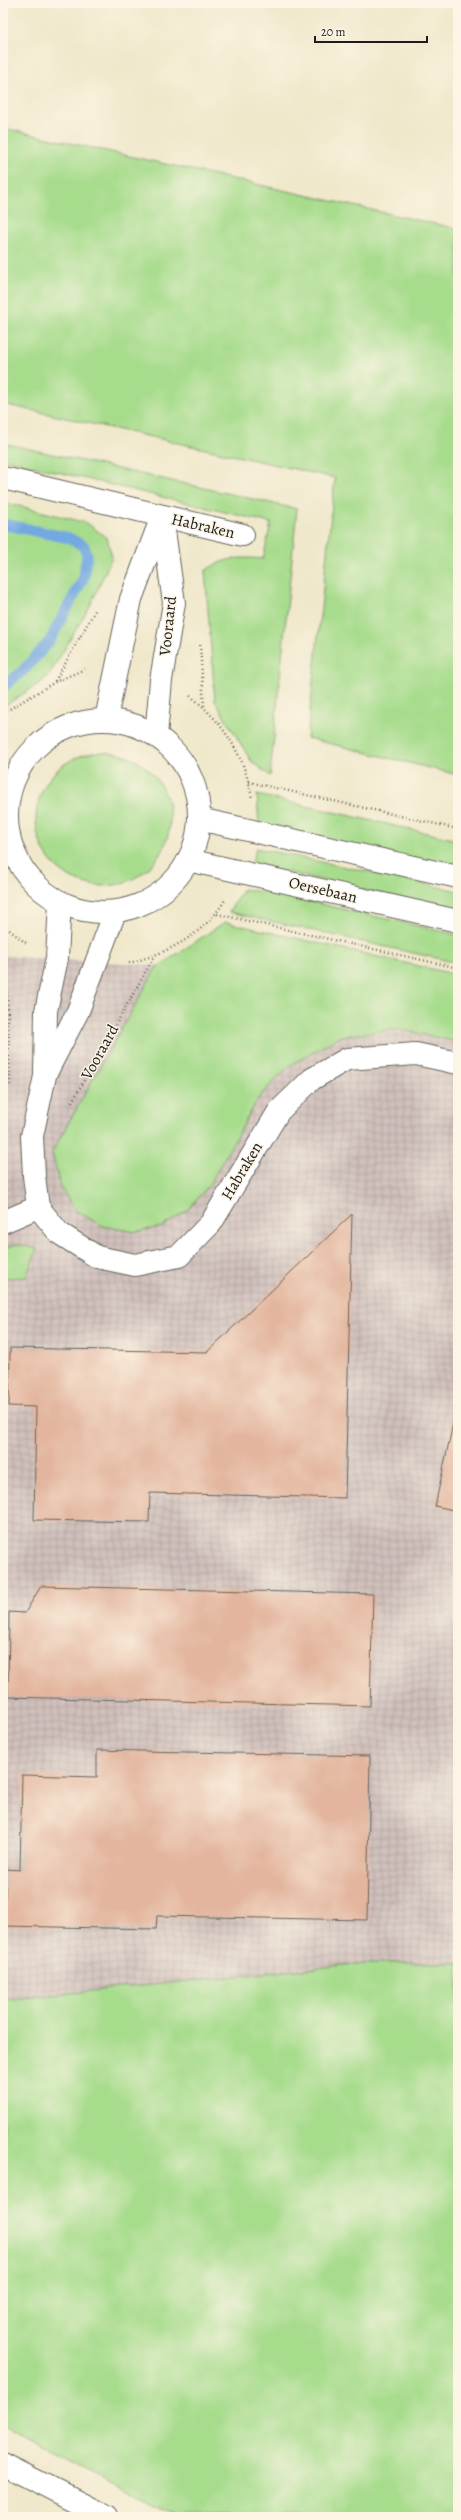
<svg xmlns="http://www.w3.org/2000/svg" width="461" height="2520" viewBox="0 0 461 2520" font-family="Alegreya,serif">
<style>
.industrial{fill:url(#industrial-grid)}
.green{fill:#a7dc8d;stroke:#627c54}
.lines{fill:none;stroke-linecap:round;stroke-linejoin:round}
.stream{stroke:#73a8e0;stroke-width:11}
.building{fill:#e3b59e}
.minor-casing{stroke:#666359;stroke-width:24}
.major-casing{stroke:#666359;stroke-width:24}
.path{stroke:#666359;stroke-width:2.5;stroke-dasharray:1 3;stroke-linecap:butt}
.minor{stroke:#fff;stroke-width:22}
.major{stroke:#fff;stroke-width:22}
.labels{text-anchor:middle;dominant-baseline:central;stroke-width:3;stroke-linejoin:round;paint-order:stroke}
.street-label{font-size:16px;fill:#1c1c1c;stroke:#fcf5e5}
</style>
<defs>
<pattern id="industrial-grid" width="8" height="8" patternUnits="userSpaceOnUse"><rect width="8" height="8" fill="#d0c0bc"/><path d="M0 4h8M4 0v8" fill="none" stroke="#b2a4a1"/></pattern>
</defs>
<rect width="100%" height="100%" fill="#fcf5e5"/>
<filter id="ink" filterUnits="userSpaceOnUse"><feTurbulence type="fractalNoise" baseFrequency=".025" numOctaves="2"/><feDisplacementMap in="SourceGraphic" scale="8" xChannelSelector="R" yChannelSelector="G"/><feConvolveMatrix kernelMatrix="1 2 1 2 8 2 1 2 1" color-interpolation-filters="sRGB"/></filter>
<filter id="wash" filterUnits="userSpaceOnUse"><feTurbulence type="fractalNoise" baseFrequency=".012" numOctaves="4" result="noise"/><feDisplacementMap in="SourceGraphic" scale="16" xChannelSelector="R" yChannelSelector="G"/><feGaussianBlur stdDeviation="0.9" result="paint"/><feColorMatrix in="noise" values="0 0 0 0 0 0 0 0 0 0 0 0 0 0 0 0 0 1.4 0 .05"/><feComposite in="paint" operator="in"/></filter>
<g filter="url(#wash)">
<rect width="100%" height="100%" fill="#f0e8cb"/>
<path class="industrial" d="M3 956 253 971 458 1017V2054L3 2068Z"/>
<g class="green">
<path d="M3 128 458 229V775L307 738 335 478 3 404Z"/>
<path d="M3 443 297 509 270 776 251 761 215 701 205 571C224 557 241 557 263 559L271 523 3 459Z"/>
<path d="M3 502 87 523 107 538 112 557 90 606 49 675 40 683 3 707Z"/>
<circle cx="103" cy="819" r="67"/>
<path d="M257 795 458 840V868L259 826Z"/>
<path d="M256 848 458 891V912L252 864Z"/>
<path d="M243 889 280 895 458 935V963L229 912Z"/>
<path d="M225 922 458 975V1042L399 1029 341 1036 289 1066 259 1097 209 1185 188 1210 162 1227 134 1232 103 1226 76 1211 60 1187 52 1152 156 968Z"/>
<path d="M16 1244 37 1249 26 1277 3 1278V1249Z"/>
<path d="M365 1963H458V2517H181L3 2426V2000Z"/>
</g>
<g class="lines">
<path class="stream" d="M3 524 69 538 84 546 87 555 84 577 49 642 23 671 3 687"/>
</g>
<g id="blocks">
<g class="building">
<path d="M352 1214 345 1498 150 1493 149 1522 34 1520 36 1407 9 1406 10 1348 207 1352Z"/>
<path d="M457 1405H458V1511L435 1506Z"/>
<path d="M41 1586 373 1594 370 1706 8 1697 9 1612 25 1613Z"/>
<path d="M97 1750 370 1756 367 1920 157 1916 156 1929 4 1926 6 1869 20 1870 22 1775 97 1777Z"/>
</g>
</g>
</g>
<g filter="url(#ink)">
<use href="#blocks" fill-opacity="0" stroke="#666359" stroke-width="1"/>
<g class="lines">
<g class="minor-casing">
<g id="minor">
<path d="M3 478 243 535"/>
<path d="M106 719 131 599 161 519"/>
<path d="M156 736 161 680 174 603 162 516"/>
<path d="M47 1071 78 1011 115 912"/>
<path d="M38 1207 59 1233 97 1257 135 1265 179 1256 211 1223 279 1111 312 1079 347 1059 416 1054 458 1063"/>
<path d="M38 1207 34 1176 32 1136 45 1076 46 1011 57 958 60 902"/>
<path d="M3 1222 38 1207"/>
<path d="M3 2464 107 2517"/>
</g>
</g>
<g class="major-casing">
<g id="major">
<circle cx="103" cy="816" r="96"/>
<path d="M199 819 458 877"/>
<path d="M188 860 458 921"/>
</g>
</g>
<g class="path">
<path d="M200 645 204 706"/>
<path d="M55 681 96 609"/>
<path d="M190 696C223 721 246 758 252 799"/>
<path d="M3 713 55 682 85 669"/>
<path d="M249 782 458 829"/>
<path d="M217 914 458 968"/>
<path d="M3 925 26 943"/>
<path d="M5 928 10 1085"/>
<path d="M129 963C168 953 204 935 225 900"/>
<path d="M72 1102 154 957"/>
</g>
<use href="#minor" class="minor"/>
<use href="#major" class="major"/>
</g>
</g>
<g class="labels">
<g class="street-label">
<text transform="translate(203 526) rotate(13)">Habraken</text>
<text transform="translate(168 626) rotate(-84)">Vooraard</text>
<text transform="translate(323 890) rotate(13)">Oersebaan</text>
<text transform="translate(100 1052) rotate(-61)">Vooraard</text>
<text transform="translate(242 1171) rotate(-59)">Habraken</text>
</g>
</g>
<rect width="461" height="2520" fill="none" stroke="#fcf5e5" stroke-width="16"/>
<path d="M315 36v6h112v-6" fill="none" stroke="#1c1c1c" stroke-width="2"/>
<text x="321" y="36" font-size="12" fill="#1c1c1c" stroke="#fcf5e5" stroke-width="3" paint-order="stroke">20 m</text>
</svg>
